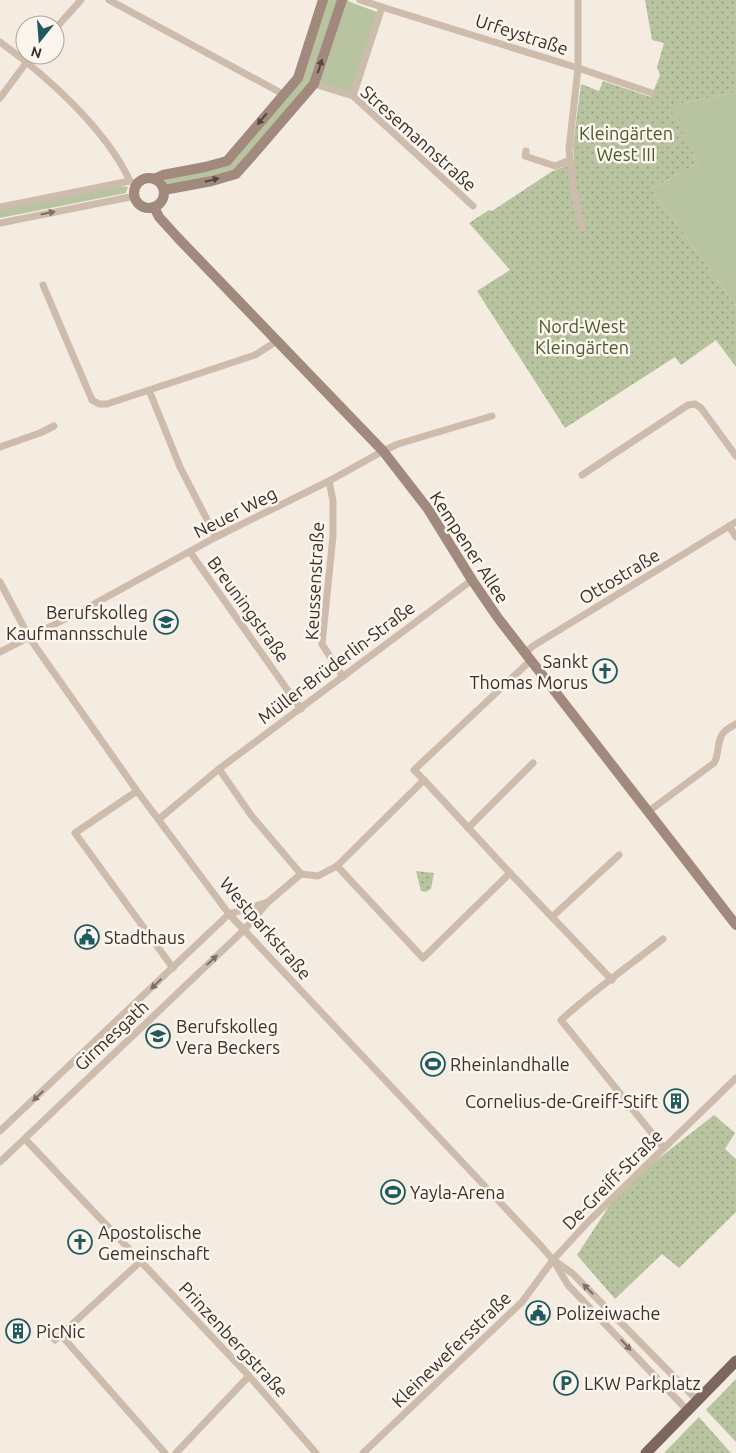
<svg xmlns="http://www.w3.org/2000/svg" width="736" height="1453" viewBox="0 0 736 1453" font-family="Ubuntu,sans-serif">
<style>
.grass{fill:#b8c4a0}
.park{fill:url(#park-dots)}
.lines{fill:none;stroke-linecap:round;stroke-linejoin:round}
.street{stroke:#cdbbac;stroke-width:7}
.secondary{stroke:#a18a7d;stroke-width:10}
.primary{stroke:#7d675c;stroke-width:11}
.oneway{fill:#544640}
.oneway2{fill:#7d6f65}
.labels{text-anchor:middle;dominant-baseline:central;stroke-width:5;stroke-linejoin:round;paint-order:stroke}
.street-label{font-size:18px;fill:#3b302b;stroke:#fbf5ee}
.park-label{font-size:18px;fill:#4a5a2e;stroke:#fbf5ee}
.poi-label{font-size:18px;fill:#3b302b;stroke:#fbf5ee;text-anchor:start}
</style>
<defs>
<pattern id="park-dots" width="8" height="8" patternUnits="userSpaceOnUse" patternTransform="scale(1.25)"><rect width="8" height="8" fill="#b8c4a0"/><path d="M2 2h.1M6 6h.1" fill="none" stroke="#97a083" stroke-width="1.8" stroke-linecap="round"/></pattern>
</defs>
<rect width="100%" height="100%" fill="#f4ebe1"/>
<g class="grass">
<path d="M325 0H347L350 2 377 12 352 93 313 82 235 172 167 186 165 179 227 161 298 74Z"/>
<path d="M736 92V306L651 189 698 163 668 106Z"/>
<path d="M120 186 128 187 126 193 0 218V210Z"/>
</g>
<g class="park">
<path d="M645 0H736V92L669 106 698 163 651 189 736 306V367L716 340 681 365 675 357 565 428 477 291 510 270 469 223 489 210 492 211 551 172 574 162 573 146 581 84 599 91 603 81 651 97 660 75 657 67 664 43 652 40Z"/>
<path d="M416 871 434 873 431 889 426 892 421 891Z"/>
<path d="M714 1115 735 1133 725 1149 736 1159V1212L679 1268 662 1254 615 1299 577 1255 621 1188Z"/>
<path d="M736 1379V1442L706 1410Z"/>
<path d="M699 1417 731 1453H664Z"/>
</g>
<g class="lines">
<g class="street">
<path d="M109 0 283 94"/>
<path d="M382 7 578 68 652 93"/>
<path d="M55 29 81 0"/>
<path d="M0 42C47 76 105 128 130 181"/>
<path d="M314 84 353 96 473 206"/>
<path d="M353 96 382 7 360 0"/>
<path d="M0 98 32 55"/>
<path d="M526 151 525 156 555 166 570 160 569 149 578 68V0"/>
<path d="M570 160 574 192 582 228"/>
<path d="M0 207 130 181 137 185"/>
<path d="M0 223 135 196"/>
<path d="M43 285 92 400 99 404H107L255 355 277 341"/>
<path d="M149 390 180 467 216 537"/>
<path d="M0 447 40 433 54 426"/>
<path d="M582 475 688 405 695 404 701 408 736 456"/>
<path d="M329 481 333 501V536L322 644 343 677"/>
<path d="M729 526 736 537"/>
<path d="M190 552 301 709"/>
<path d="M0 582 29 637 40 653 137 791 229 914 541 1246 553 1260 568 1285 687 1410"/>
<path d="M0 652 83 610 216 537 329 481 383 451 398 444 492 416"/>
<path d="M525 653 533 646 736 522"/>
<path d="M219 769 251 815 301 874"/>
<path d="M424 780 510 873 612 980"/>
<path d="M137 791 75 833 173 968"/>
<path d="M649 811 714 763C720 754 716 739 725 731 728 728 733 726 736 724"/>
<path d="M159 819 219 769 472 580"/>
<path d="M468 828 533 763"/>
<path d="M337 866 423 958 510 873"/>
<path d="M552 917 619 855"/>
<path d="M663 939C629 966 593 991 561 1020L663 1147"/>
<path d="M0 1131 229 914 268 902"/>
<path d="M25 1139 249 1376 316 1453"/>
<path d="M0 1162 244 930 268 902 301 874 318 876 337 866 424 780 414 770 531 660"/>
<path d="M556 1262 572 1273 697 1400"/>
<path d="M61 1335 165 1453"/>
<path d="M55 1340 141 1261"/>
<path d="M176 1453 249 1376"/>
<path d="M363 1453 522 1302 553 1260 588 1222 736 1078"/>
</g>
<g class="secondary">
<circle cx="149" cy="193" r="15"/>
<path d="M154 179 163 175 205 167 227 161 298 78 323 0"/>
<path d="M164 190 212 181 236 174 252 156 314 84 342 0"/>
<path d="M154 207 159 217 178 238 383 451 428 509 472 580 498 618 736 925"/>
</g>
<path class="primary" d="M646 1453 736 1361"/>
</g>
<defs><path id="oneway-solid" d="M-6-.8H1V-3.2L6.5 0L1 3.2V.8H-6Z" transform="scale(1.25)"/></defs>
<g class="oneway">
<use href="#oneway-solid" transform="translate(320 66) rotate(-72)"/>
<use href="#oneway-solid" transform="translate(262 119) rotate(130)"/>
<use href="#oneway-solid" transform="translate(212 180) rotate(-14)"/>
</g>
<g class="oneway2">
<use href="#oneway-solid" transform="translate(48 213) rotate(-11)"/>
<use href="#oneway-solid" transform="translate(212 960) rotate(-43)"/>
<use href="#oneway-solid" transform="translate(156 984) rotate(136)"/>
<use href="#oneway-solid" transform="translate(38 1096) rotate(136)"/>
<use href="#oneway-solid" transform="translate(588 1289) rotate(-135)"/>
<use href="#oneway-solid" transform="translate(626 1345) rotate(47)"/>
</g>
<defs>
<g id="school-ring" transform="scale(1.25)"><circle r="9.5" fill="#fbf5ee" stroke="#1f5a5e" stroke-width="1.5"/><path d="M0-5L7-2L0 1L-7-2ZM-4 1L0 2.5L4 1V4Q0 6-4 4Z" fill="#1f5a5e"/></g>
<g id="church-ring" transform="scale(1.25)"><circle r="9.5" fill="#fbf5ee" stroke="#1f5a5e" stroke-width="1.5"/><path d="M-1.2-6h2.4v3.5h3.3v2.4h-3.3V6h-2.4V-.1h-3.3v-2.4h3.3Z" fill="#1f5a5e"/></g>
<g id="civic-ring" transform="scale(1.25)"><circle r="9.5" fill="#fbf5ee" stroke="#1f5a5e" stroke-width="1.5"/><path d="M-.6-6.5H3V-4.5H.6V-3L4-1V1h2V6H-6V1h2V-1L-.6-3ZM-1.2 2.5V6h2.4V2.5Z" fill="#1f5a5e"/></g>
<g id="stadium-ring" transform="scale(1.25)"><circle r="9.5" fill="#fbf5ee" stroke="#1f5a5e" stroke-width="1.5"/><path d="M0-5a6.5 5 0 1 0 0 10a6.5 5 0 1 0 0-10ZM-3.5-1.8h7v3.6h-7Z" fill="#1f5a5e"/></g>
<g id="building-ring" transform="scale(1.25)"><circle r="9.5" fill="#fbf5ee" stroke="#1f5a5e" stroke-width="1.5"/><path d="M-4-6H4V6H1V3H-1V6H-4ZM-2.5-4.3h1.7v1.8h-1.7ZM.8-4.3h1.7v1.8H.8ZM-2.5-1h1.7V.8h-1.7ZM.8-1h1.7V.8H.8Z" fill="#1f5a5e"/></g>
<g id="parking-ring" transform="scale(1.25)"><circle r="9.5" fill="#fbf5ee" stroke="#1f5a5e" stroke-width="1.5"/><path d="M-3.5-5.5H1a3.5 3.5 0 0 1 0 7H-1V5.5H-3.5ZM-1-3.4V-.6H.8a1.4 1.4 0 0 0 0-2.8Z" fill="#1f5a5e"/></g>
</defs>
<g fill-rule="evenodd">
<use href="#school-ring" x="166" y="622"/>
<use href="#church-ring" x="605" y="671"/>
<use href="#civic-ring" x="87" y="937"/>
<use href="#school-ring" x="158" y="1036"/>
<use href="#stadium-ring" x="433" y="1064"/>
<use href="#building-ring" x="676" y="1101"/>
<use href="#stadium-ring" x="393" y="1192"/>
<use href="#church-ring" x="80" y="1242"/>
<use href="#civic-ring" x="538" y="1313"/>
<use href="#building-ring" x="18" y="1331"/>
<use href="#parking-ring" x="566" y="1383"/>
</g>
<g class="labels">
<g class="street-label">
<text transform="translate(522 34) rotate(18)">Urfeystraße</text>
<text transform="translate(419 138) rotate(42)">Stresemannstraße</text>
<text transform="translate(235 512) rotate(-27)">Neuer Weg</text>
<text transform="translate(470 547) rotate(57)">Kempener Allee</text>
<text transform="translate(619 576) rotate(-31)">Ottostraße</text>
<text transform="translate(314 581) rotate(-87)">Keussenstraße</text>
<text transform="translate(249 609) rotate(54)">Breuningstraße</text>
<text transform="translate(336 662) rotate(-37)">Müller-Brüderlin-Straße</text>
<text transform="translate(266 928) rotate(49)">Westparkstraße</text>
<text transform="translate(111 1035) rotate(-43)">Girmesgath</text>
<text transform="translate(612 1179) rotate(-45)">De-Greiff-Straße</text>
<text transform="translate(234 1339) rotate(47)">Prinzenbergstraße</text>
<text transform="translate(451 1349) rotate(-44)">Kleinewefersstraße</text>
</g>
<g class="park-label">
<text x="626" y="133">Kleingärten<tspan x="626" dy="21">West III</tspan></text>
<text x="582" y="326">Nord-West<tspan x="582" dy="21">Kleingärten</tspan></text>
</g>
<g class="poi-label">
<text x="148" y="612" text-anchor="end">Berufskolleg<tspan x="148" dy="21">Kaufmannsschule</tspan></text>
<text x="588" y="661" text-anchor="end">Sankt<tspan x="588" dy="21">Thomas Morus</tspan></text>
<text x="104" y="937">Stadthaus</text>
<text x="176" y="1026">Berufskolleg<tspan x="176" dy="21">Vera Beckers</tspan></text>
<text x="450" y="1064">Rheinlandhalle</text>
<text x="658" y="1101" text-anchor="end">Cornelius-de-Greiff-Stift</text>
<text x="410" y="1192">Yayla-Arena</text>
<text x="98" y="1232">Apostolische<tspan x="98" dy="21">Gemeinschaft</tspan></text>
<text x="556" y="1313">Polizeiwache</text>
<text x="36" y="1331">PicNic</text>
<text x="584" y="1383">LKW Parkplatz</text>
</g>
</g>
<g transform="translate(40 40) rotate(197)"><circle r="24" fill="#fbf5ee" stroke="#aea6a0"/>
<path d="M0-4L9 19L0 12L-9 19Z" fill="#1f5a5e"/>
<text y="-8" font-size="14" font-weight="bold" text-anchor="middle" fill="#3b302b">N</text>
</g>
</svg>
